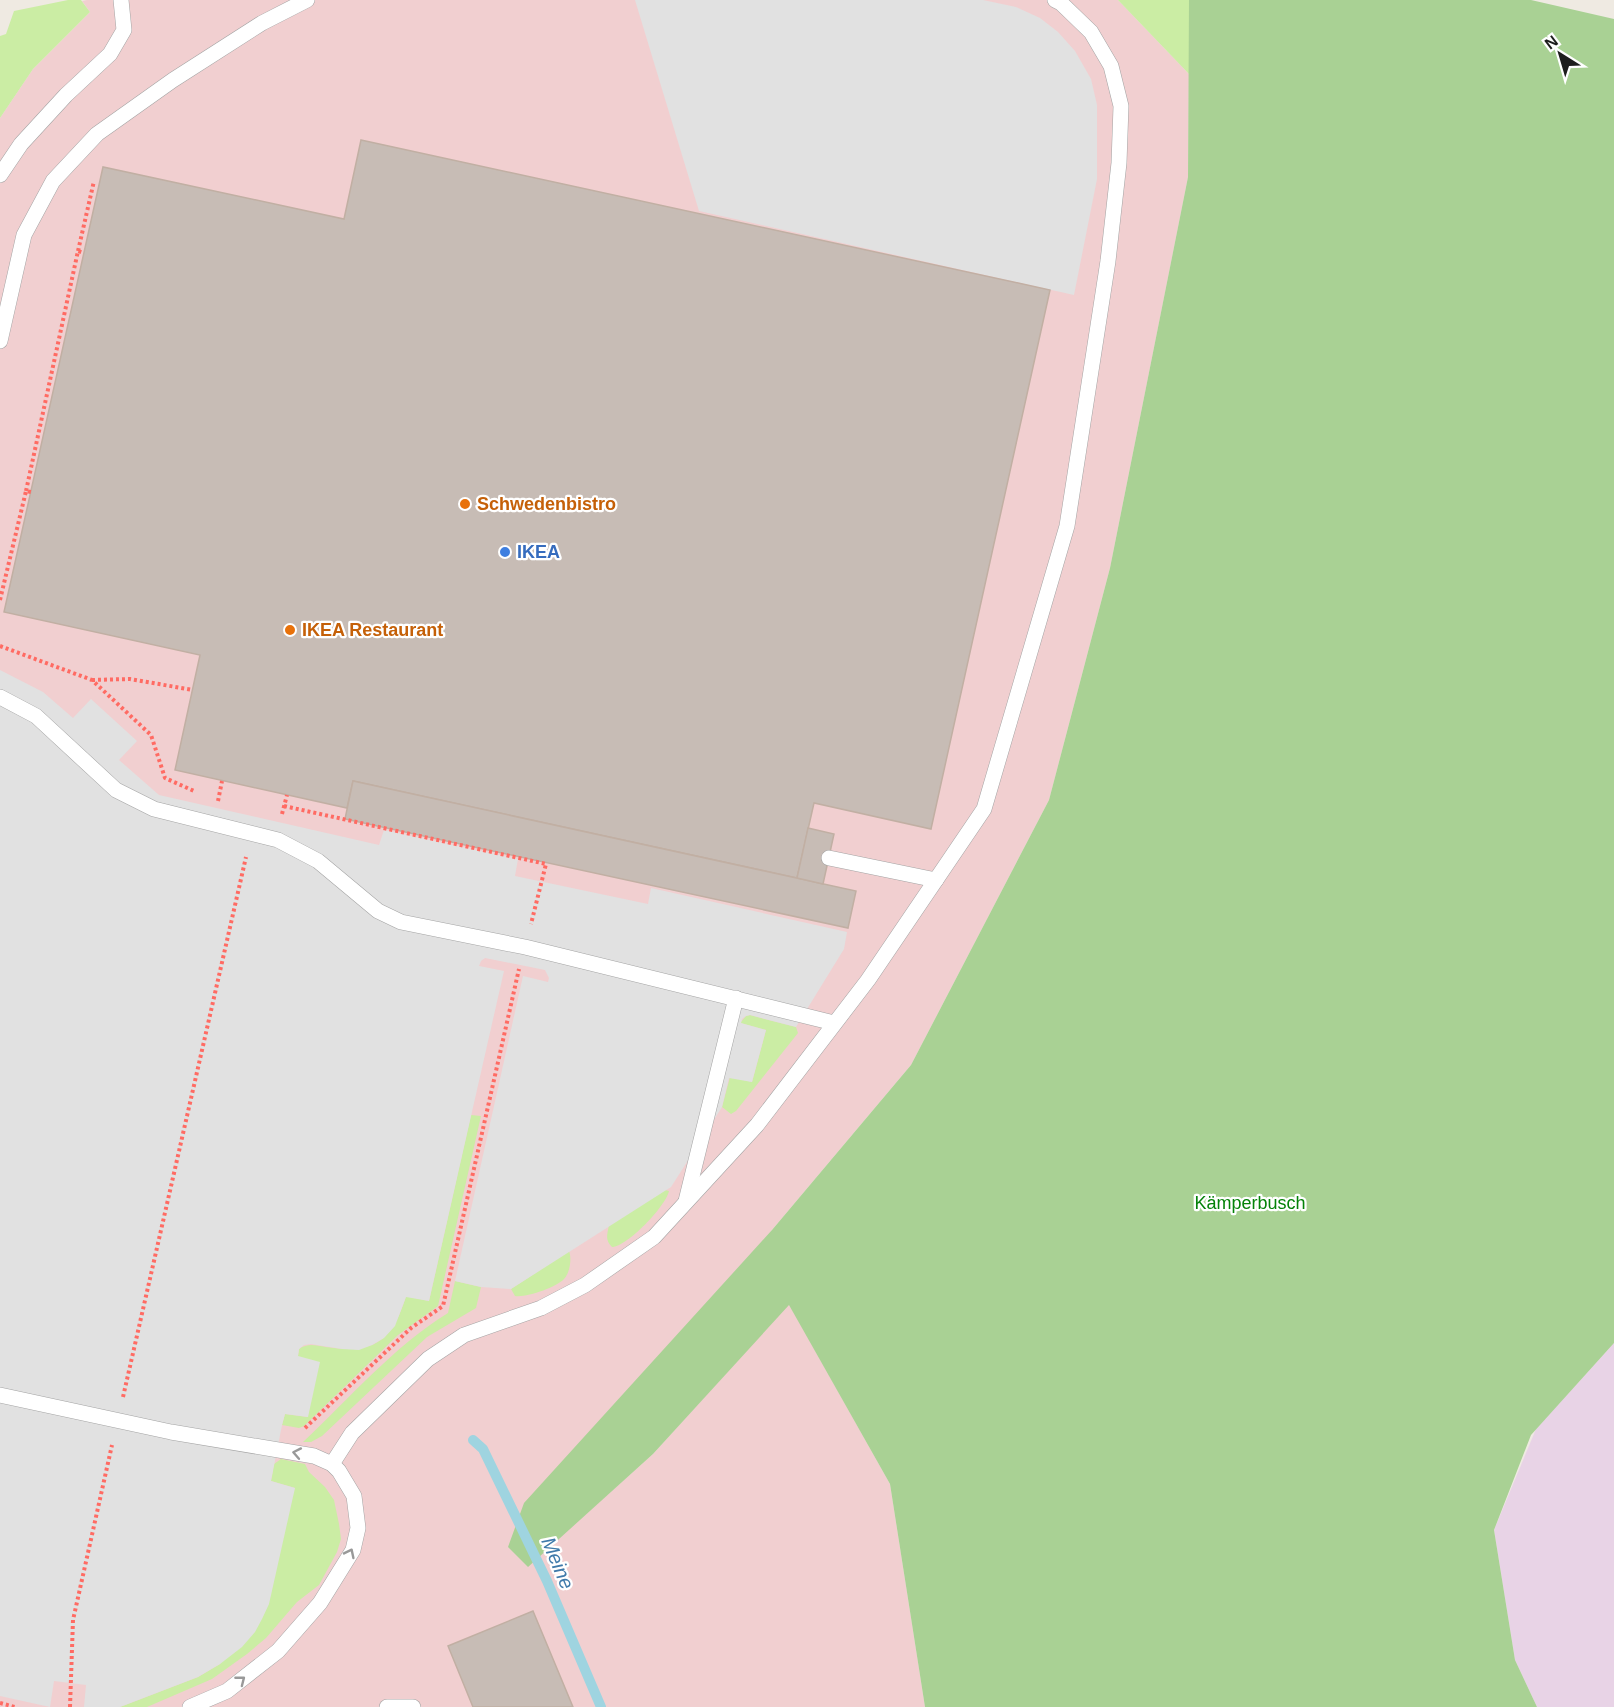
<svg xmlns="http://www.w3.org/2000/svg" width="1614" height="1707" viewBox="0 0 1614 1707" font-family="Arial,sans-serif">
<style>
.commercial{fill:#f1cfd0}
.industrial{fill:#e8d3e6}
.grass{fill:#cbeda4}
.forest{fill:#a9d194}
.parking{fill:#e1e1e1}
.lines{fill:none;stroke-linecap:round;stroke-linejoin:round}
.stream{stroke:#9fd4e0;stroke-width:10}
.building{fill:#c7bcb5;stroke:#c1afa3;stroke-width:1.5}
.lane-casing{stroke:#a4a4a4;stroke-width:16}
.path{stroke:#ff6b63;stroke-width:4;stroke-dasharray:3 3;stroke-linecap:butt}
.lane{stroke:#fff;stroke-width:15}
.oneway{stroke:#999}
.food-dot{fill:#e8710a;stroke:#fff;stroke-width:2}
.shop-dot{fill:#3f7fe0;stroke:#fff;stroke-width:2}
.labels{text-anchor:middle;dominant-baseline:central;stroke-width:4.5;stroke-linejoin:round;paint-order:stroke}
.food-label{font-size:18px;font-weight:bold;fill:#c56008;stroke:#fff;text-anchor:start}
.shop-label{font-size:18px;font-weight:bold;fill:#366cbe;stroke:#fff;text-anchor:start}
.park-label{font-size:18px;fill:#048208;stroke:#fff}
.water-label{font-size:20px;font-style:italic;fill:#407aaa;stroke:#fff}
</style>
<rect width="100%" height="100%" fill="#efeae2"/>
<path class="commercial" d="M87 0H1118L1189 74 1188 177 1110 568 1049 800 911 1065 772 1230 528 1566 653 1454 789 1304 890 1484 925 1707H0V118L33 69 90 12 82 1Z"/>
<path class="industrial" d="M1614 1343V1707H1537L1515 1660 1494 1530 1536 1429Z"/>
<g class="grass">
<path d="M68 0H81L90 12 33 69 0 118V36L6 34 14 11Z"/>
<path d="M1118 0H1189V74Z"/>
<path d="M750 1015 796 1027 798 1033 736 1111 731 1114 722 1107 730 1077 752 1082 766 1030 740 1023 746 1016Z"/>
<path d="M471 1115 481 1116 438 1306 398 1335 304 1426 299 1428 282 1425 285 1414 308 1417 298 1356 299 1349C307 1343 315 1345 326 1347 373 1354 392 1343 406 1296L429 1301Z"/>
<path d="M665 1190 669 1191C666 1206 627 1247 612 1247 605 1240 607 1235 609 1225Z"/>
<path d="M569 1251C572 1258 570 1273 564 1279 557 1287 526 1298 515 1296L511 1289Z"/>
<path d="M455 1281 481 1287 476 1308 427 1337 322 1436 311 1442H303C350 1398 393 1347 448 1313Z"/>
<path d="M281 1459 305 1464 309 1472 325 1487 334 1500 339 1524 341 1539 337 1552 319 1585 297 1602 266 1638 247 1654 212 1679 147 1707H120L198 1677 220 1664 295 1488 271 1481 274 1464Z"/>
</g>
<path class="forest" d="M1189 0H1531L1614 19V1343L1531 1435 1494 1530 1515 1660 1537 1707H925L890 1484 789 1305 653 1454 528 1567 508 1547 524 1503 772 1230 911 1065 1049 800 1110 568 1188 177Z"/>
<g class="parking">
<path d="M635 0H983L1016 7 1040 18 1058 32 1075 51 1091 79 1097 105V179L1074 295 699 211Z"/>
<path d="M0 670 43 692 73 718 91 699 137 741 119 760 159 795 379 845 384 830 518 859 515 876 648 904 651 888 847 932 844 949 796 1027 750 1015 746 1016 742 1019 741 1023 766 1030 752 1082 729 1078 722 1107 671 1187 511 1289 481 1287 455 1281 523 976 548 982 549 978 545 970 485 958 481 961 479 966 504 971 429 1301 406 1297 395 1326 384 1338 372 1345 359 1350 342 1349 311 1344 304 1345 299 1349 298 1356 320 1362 308 1417 285 1414 282 1425 271 1481 295 1488 269 1604 262 1619 255 1632 242 1647 220 1664 198 1677 120 1707H84L86 1685 54 1681 50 1707 0 1696Z"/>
</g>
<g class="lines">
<path class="stream" d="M473 1440 483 1449 547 1581 601 1707"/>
</g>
<g class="building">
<path d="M361 140 1050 290 931 829 814 803 797 878 353 781 347 808 175 770 200 655 4 612 103 167 344 219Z"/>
<path d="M353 781 856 891 848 928 345 819Z"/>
<path d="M808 828 834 834 823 884 797 878Z"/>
<path d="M533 1611 573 1707H473L448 1646Z"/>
</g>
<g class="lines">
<g class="lane-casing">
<g id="lane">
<path d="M0 175 21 144 66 95 110 54 124 30 121 0"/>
<path d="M0 341 24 235 53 181 97 134 173 80 262 23 307 0"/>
<path d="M0 697 36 716 116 790 154 809 278 840 318 861 378 911 401 922 525 947 834 1023"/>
<path d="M829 858 936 880"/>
<path d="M686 1201 736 998"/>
<path d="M0 1395 171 1432 314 1456 332 1464 339 1471 354 1496 358 1528 353 1550 320 1603 278 1651 227 1691 190 1707"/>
<path d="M332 1464 352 1433 428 1359 464 1335 541 1308 585 1285 654 1237 757 1125 868 980 984 809 1067 526 1108 261 1119 163 1121 106 1111 66 1091 32 1061 3 1055 0"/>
<path d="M387 1707H413"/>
</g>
</g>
<g class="path">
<path d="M78 251 94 181"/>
<path d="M26 491 78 251 84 253"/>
<path d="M0 600 26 491 31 492"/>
<path d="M0 646 92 680 151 735 165 778 194 791"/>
<path d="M92 680 130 679 193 690"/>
<path d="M218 801 222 781"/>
<path d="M284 806 546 864 531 924"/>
<path d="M282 814 287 795"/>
<path d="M123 1397 246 857"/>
<path d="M305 1428 411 1328 443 1306 519 969"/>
<path d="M0 1703 15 1707"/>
<path d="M70 1707 73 1620 112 1445"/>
</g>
<use href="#lane" class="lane"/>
</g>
<defs><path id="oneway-chevron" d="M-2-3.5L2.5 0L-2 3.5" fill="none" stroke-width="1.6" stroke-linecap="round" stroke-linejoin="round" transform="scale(1.5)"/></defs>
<g class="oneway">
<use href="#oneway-chevron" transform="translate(297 1453) rotate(-169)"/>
<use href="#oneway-chevron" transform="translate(350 1553) rotate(-64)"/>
<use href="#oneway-chevron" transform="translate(241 1680) rotate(-38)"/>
</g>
<g class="food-dot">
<circle cx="465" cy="504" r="6"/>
<circle cx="290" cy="630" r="6"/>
</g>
<circle class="shop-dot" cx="505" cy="552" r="6"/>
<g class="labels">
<g class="food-label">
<text x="477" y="504">Schwedenbistro</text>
<text x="302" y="630">IKEA Restaurant</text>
</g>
<g class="shop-label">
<text x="517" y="552">IKEA</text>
</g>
<g class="park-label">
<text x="1250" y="1203">Kämperbusch</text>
</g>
<g class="water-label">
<text transform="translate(558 1563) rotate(67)">Meine</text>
</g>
</g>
<g transform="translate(1560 54) rotate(323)" stroke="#ffffff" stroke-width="4.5" paint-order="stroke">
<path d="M0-4.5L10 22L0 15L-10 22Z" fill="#1d1d1d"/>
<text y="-9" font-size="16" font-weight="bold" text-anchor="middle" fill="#1d1d1d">N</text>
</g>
</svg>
